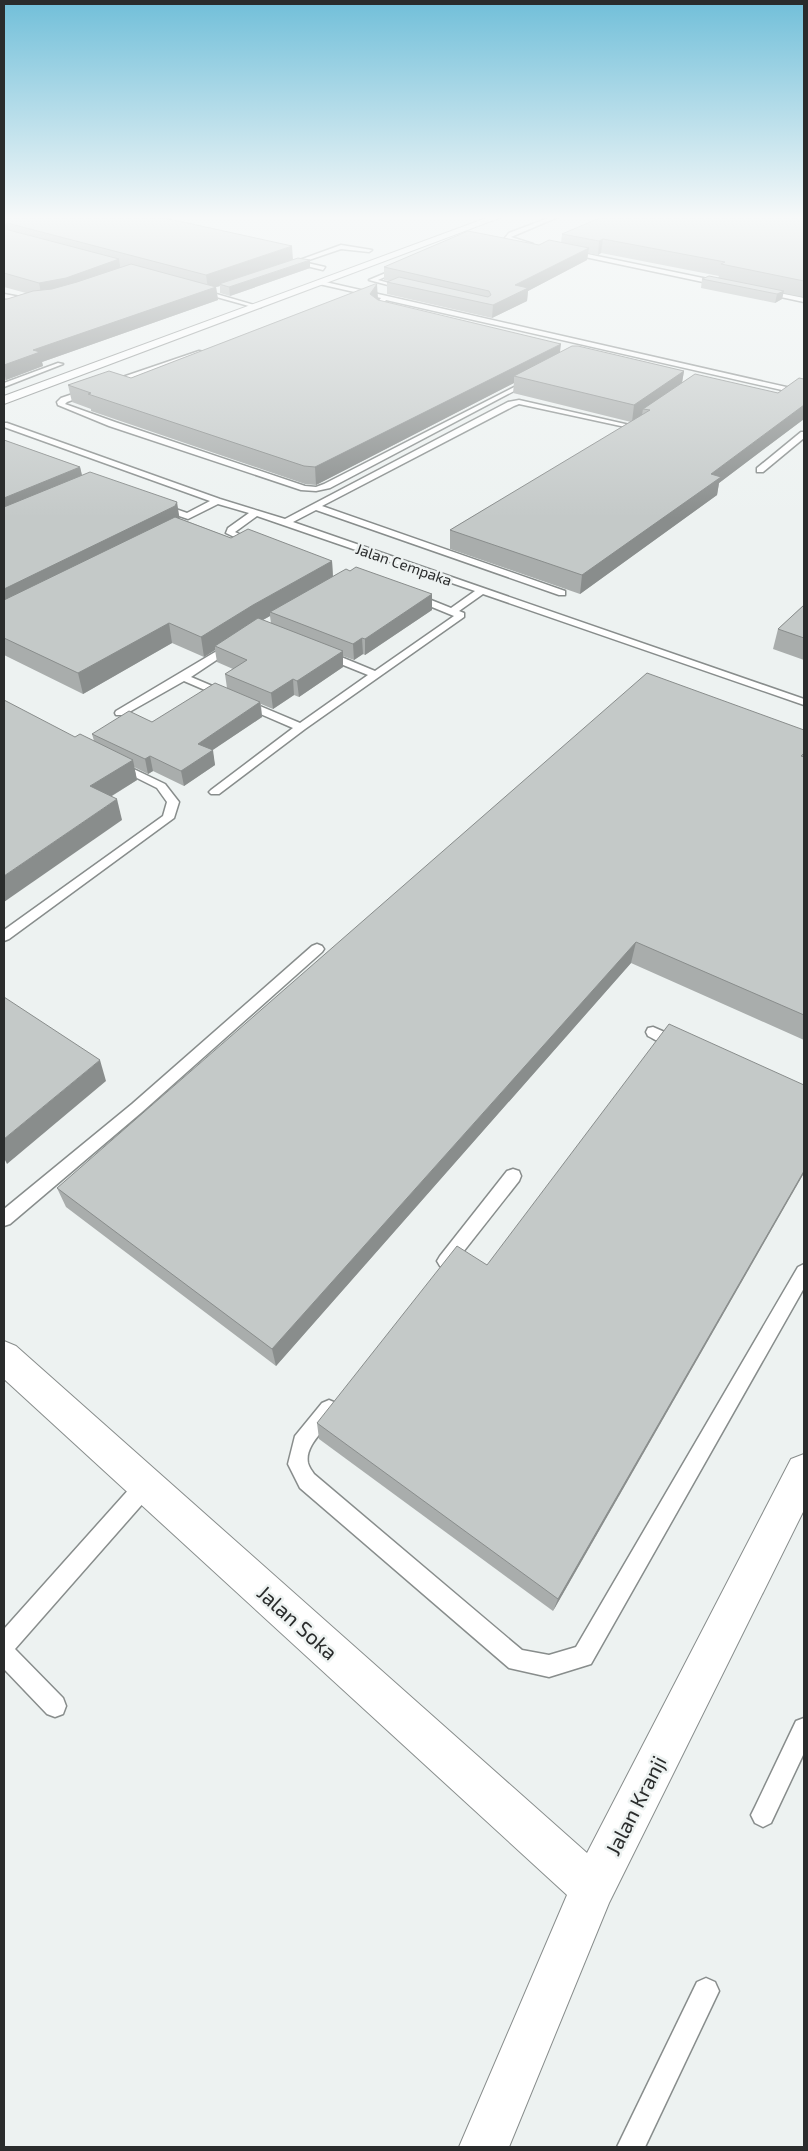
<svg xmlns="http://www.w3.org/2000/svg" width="808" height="2151" viewBox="0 0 808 2151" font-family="'Exo 2',sans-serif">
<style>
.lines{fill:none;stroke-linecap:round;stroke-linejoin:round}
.service-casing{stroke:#888d8c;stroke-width:3}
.minor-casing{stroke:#888d8c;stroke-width:2}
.service{fill:#fff;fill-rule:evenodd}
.minor{fill:#fff;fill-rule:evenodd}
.wall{fill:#a9adac;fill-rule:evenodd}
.shaded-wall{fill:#898d8c}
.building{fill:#c4c9c8;stroke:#898d8c}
.labels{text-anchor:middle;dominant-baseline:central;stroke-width:5;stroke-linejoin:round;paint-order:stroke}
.far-street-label{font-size:15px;fill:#2a2c2c;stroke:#edf2f1}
.near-street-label{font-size:21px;fill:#2a2c2c;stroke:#edf2f1}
</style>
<rect width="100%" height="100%" fill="#edf2f1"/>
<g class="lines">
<g class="service-casing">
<g id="service">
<path d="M551 217H558L511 237 533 244V246L505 238 509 233Z"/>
<path d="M341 245 372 250 369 252 341 249 303 262 325 267 323 270 298 264 286 268 283 266Z"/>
<path d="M568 250 722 282 725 284 722 286 566 253Z"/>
<path d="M400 267 405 268 378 280 407 288V290L369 280Z"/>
<path d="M321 281 804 391V395L386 300 379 309 386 313 384 316 372 309 381 298 319 284Z"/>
<path d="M195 289H199L261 307 256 308 195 291Z"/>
<path d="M764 290 804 298V302L762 293Z"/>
<path d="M4 294 31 299 34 301 31 303 4 298Z"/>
<path d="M199 351 204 352 67 402 65 404 115 422 305 486 316 487 324 484 528 380 533 381 330 488 316 491 301 490 109 426 58 405 57 402 61 398Z"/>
<path d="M58 363 63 364 4 387V383Z"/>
<path d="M519 400 634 426 630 428 519 404 514 406 322 506 565 591V595H559L316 510 293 522 804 699V705L483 594 459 611 464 613V617L305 729 219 794H211L209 792 211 790 293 728 184 681 124 715H116L115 713 116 711 232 642 237 645 236 647 191 677 300 723 368 675 321 656V652H329L375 671 454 616 410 598V594H416L451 608 475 591 257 516 235 532 258 543 251 545 226 533 228 528 249 513 218 504 188 519 156 508V504L159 503 187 513 210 501 4 427V423H7L220 499 285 519 508 402Z"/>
<path d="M801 432H804V438L763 472H757V468Z"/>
<path d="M119 762 165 784 179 802 174 818 9 939 4 941V930L163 816 167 802 157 788 115 767 113 765Z"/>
<path d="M317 944 322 946 324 949 322 952 142 1112 10 1224 4 1226V1209L132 1104 312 946Z"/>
<path d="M653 1027 683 1040 685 1044 683 1048C672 1051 658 1041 648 1036L646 1032 648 1028Z"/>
<path d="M513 1169 519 1171 521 1176 519 1181 452 1266 446 1269 440 1266 437 1261 440 1256 507 1171Z"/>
<path d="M804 1264V1288L591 1664 549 1677 509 1668 300 1488 288 1464 295 1436 322 1403 329 1400 336 1403 338 1409C331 1426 304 1443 308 1463 309 1467 312 1471 314 1474L522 1650 549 1655 576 1647 798 1267Z"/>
<path d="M146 1475 153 1478 156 1485 153 1492 15 1649 63 1698 66 1706 63 1714 55 1717 47 1714 4 1669V1629L139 1478Z"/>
<path d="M804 1718V1753L771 1823 763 1827 755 1823 751 1815 755 1807 796 1721Z"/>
<path d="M706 1978 715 1982 719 1991 645 2147H617L697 1982Z"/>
</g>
</g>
<g class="minor-casing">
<g id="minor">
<path d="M489 217H502L4 404V396Z"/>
<path d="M4 1341 16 1346 587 1853 791 1459 804 1454V1510L609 1903 509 2147H459L567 1895 4 1379Z"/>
</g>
</g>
<use href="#service" class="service"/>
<use href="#minor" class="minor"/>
</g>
<g class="wall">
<path d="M4 217 293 259 310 260V268L230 296 220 293V286L216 287 218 300 42 362 43 366 6 380H4V300L26 293 4 287Z"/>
<path d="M804 217V297L783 293 782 299 775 303 701 288 702 279 718 278 719 276 601 253 598 255 588 253 587 260 528 291 527 301 492 318 387 294V282L389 281 384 280V267L539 245 561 243 562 234Z"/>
<path d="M377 284V300H378L560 353 684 371 682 383 778 393 804 379V419L719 483 717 495 580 594 450 549V530L631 422 513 393 514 383 316 485 305 484 91 411V409L72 402 68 385 131 378Z"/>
<path d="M4 440 80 467 82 475 179 518 231 538 332 561 333 576 432 594V610L365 655 363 654 354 660 343 656V667L299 697 294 695 273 709 261 704 262 717 212 750 215 765 184 786 153 771 148 774 134 767 137 780 112 796 122 820 75 737 94 741 92 734 152 722 227 688 225 674 233 669 217 662 215 650 204 657 172 643 83 694 4 655ZM270 616 271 623 263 620Z"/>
<path d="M804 605V660L773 649 778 629Z"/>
<path d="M804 730V1040L631 963 276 1366 66 1207 57 1188Z"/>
<path d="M804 1085V1173L553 1611 319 1439 317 1423 487 1265Z"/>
</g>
<g class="shaded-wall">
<path d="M7 223 10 236 7 240 4 226Z"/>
<path d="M603 239 601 253 598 255 599 241Z"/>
<path d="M292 246 293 260 219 284 220 286 216 287 218 300 42 362 43 366 6 380 4 372V365L33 350 208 289 206 275Z"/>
<path d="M589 248 587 260 528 291 527 301 492 318 493 305 515 285Z"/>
<path d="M119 259 121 273 42 298 39 283Z"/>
<path d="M310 260V268L230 296 229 287Z"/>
<path d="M377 284 378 299 370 309V294Z"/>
<path d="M784 291 782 299 775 303 777 294Z"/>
<path d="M561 344 559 360 514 376V383L316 485 315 467Z"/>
<path d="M684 371 681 388 643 409 642 415 632 422 634 405Z"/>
<path d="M804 405V419L719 483 717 495 580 594 582 575 711 474Z"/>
<path d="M80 467 84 485 4 519V498Z"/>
<path d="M177 502 180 521 4 612V589Z"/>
<path d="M332 561 333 580 270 612V616L215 646V650L204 657 201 637 253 605Z"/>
<path d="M432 594V610L365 655V639Z"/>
<path d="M169 623 172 643 83 694 78 673Z"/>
<path d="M362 638 363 654 354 660 353 644Z"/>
<path d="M343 651V667L299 697 297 681Z"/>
<path d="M293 679 294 695 273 709 271 693Z"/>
<path d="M260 702 262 717 201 758 198 744Z"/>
<path d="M213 750 215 765 184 786 181 771Z"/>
<path d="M150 756 153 771 148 774 145 759Z"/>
<path d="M133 760 137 780 95 806 90 786Z"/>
<path d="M117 799 122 820 4 902V876Z"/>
<path d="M636 942 631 963 276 1366 272 1349Z"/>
<path d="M100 1060 106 1081 7 1164 4 1158V1139Z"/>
<path d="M804 1171V1173L553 1611 558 1599Z"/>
</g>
<g class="building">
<path d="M4 217H160L292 246 206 275 7 223 4 226 5 229 119 259 66 278 39 283 4 273Z"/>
<path d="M602 217H804V281L721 264 725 262 603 239 599 241 562 234Z"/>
<path d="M468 231 539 245 549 240 589 248 515 285 528 288 493 305 387 282 399 277 488 297 491 295 489 291 384 267Z"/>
<path d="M298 258 310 260 229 287 219 284Z"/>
<path d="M131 264 216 287 33 350 40 352 4 365V300L33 291 52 289 77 282Z"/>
<path d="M709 276 784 291 777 294 702 279Z"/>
<path d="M375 284H377L370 294 378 300 561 344 315 467 304 466 88 394 91 393 68 385 109 371 131 378Z"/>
<path d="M572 346H578L684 371 634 405 514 376Z"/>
<path d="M695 374 778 393 799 378 804 379V405L711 474 721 477 582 575 450 530 650 410 643 409Z"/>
<path d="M4 440 80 467 4 498Z"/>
<path d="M90 472 177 502 175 506 4 589V507Z"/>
<path d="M175 517 231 538 248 529 332 561 253 605 201 637 169 623 78 673 4 638V600Z"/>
<path d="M356 567 432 594 365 639 362 638 353 644 270 612 346 569 350 571Z"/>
<path d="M804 605V638L778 629Z"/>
<path d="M258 618 343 651 297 681 293 679 271 693 225 674 247 660 215 646Z"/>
<path d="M647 673 804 730V753L801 756 804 757V1015L636 942 272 1349 57 1188Z"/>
<path d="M215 683 260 702 198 744 213 750 181 771 150 756 145 759 92 734 129 711 152 722Z"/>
<path d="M4 700 75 737 80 734 133 760 90 786 117 799 4 876Z"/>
<path d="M4 997 100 1060 4 1139Z"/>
<path d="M669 1024 804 1085V1171L558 1599 317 1423 457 1246 487 1265Z"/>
</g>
<linearGradient id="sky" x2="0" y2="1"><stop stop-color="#71bfd9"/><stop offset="0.42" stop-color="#f7f9f9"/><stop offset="1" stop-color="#f7f9f9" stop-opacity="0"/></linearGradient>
<rect width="808" height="518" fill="url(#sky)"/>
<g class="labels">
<g class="far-street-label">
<text transform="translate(404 564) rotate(19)">Jalan Cempaka</text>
</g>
<g class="near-street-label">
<text transform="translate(298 1622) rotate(42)">Jalan Soka</text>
<text transform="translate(635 1805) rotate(-63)">Jalan Kranji</text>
</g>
</g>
<rect width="808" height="2151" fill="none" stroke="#2a2c2c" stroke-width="10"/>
</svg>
